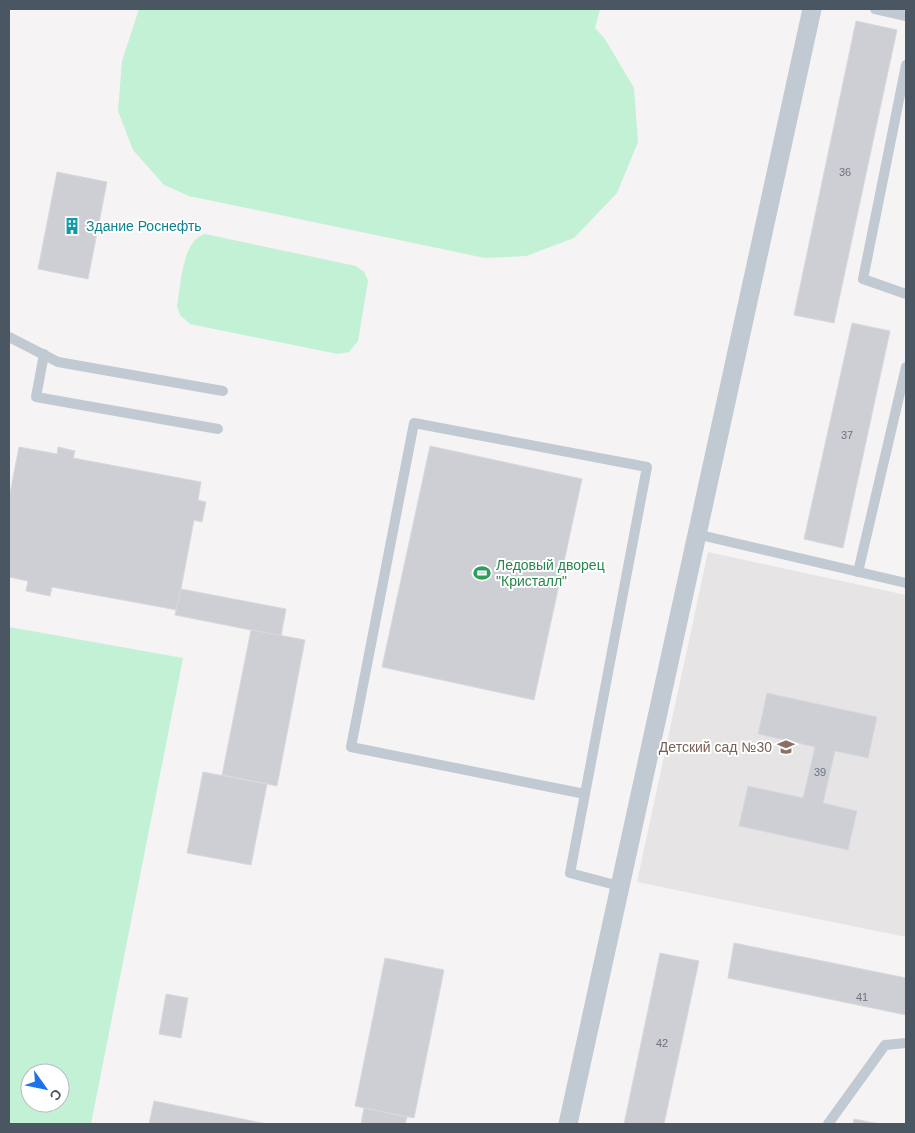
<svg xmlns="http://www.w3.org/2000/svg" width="915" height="1133" viewBox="0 0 915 1133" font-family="Helvetica,sans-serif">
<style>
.education{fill:#e6e4e5}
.green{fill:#c3f1d5;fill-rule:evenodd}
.building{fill:#cdcfd5;stroke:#d7d9de}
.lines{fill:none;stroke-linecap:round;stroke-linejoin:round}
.service{stroke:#c1cad2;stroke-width:10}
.minor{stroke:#c1cad2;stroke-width:19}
.labels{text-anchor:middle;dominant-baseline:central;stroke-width:4;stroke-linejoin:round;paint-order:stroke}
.number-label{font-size:11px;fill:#6b747e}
.culture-label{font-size:14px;fill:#0d838f;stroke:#fff;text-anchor:start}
.leisure-label{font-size:14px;fill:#27864d;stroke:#fff;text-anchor:start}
.education-label{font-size:14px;fill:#785e54;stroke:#fff;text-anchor:end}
</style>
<rect width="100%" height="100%" fill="#f5f3f3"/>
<path class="education" d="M708 552 906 595V937L637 882Z"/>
<g class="green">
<path d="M139 9H600L595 28 605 39 634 88 638 142 617 193 574 238 526 256 485 258 189 196 164 185 133 150 118 111 122 61Z"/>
<path d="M205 234 356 266 364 272 368 281 358 341 349 352 338 354 190 324 180 315 177 306C181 285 182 240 205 234Z"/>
<path d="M9 627 183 658 91 1124H9ZM30 1073H60V1103H30Z"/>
</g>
<g class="building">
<path d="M856 21 897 30 834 323 794 315Z"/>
<path d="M57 172 107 182 88 279 38 269Z"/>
<path d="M852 323 890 331 843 548 804 539Z"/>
<path d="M430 446 582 479 534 700 382 667Z"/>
<path d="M19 447 57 454 58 447 75 451 73 458 201 482 198 500 206 502 202 522 194 520 177 610 52 587 50 596 26 591 28 581 9 577V498Z"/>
<path d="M181 589 286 609 281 636 175 615Z"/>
<path d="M251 630 305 640 277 786 222 775Z"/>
<path d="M767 693 877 717 868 758 835 751 823 803 857 811 848 850 739 826 748 786 803 798 815 747 758 734Z"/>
<path d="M203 772 267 784 251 865 187 853Z"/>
<path d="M734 943 906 978V1015L728 978Z"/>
<path d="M660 953 699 961 664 1124H624Z"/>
<path d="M385 958 444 970 414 1118 355 1106Z"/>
<path d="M166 994 188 998 181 1038 159 1034Z"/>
<path d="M154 1101 267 1124H149Z"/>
<path d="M364 1108 407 1117 405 1124H361Z"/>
<path d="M854 1119 880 1124H853Z"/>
</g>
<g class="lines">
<g class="service">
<path d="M875 9 906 16"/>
<path d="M906 65 863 279 906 294"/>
<path d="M9 337 58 362 223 391"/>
<path d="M44 354 36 397 218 429"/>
<path d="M696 534 906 583"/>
<path d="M858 572 906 367"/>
<path d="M585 794 351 747 414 423 647 467 570 873 619 886"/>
<path d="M828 1124 885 1045 906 1043"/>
</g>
<path class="minor" d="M568 1124 812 9"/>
</g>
<defs>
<g id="building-bare" transform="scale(1.35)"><path d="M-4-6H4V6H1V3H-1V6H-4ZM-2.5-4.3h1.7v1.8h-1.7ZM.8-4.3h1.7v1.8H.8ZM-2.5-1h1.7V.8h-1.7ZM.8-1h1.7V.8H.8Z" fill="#0f9aa8" stroke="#fff" stroke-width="2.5" paint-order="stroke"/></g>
<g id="stadium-bare" transform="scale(1.35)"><path d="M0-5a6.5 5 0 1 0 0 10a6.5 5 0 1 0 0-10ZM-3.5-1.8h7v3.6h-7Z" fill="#2e9e5b" stroke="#fff" stroke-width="2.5" paint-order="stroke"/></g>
<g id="school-bare" transform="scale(1.35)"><path d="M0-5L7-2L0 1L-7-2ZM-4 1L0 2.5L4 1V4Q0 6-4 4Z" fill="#8d6e63" stroke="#fff" stroke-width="2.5" paint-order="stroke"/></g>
</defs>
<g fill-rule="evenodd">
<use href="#building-bare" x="72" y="226"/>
<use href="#stadium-bare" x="482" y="573"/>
<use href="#school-bare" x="786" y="747"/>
</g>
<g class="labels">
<g class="number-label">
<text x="845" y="172">36</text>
<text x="847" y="435">37</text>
<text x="820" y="772">39</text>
<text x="862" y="997">41</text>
<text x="662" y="1043">42</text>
</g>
<g class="culture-label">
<text x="86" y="226">Здание Роснефть</text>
</g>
<g class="leisure-label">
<text x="496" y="565">Ледовый дворец<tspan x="496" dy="16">"Кристалл"</tspan></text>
</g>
<g class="education-label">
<text x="772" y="747">Детский сад №30</text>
</g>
</g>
<rect width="915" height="1133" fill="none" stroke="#4a5661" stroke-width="20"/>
<g transform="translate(45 1088) rotate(123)"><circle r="24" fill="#ffffff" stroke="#b7bbc0"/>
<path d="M0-4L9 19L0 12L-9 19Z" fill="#1a73e8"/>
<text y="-8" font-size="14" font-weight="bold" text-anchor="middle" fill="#4a5661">С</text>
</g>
</svg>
